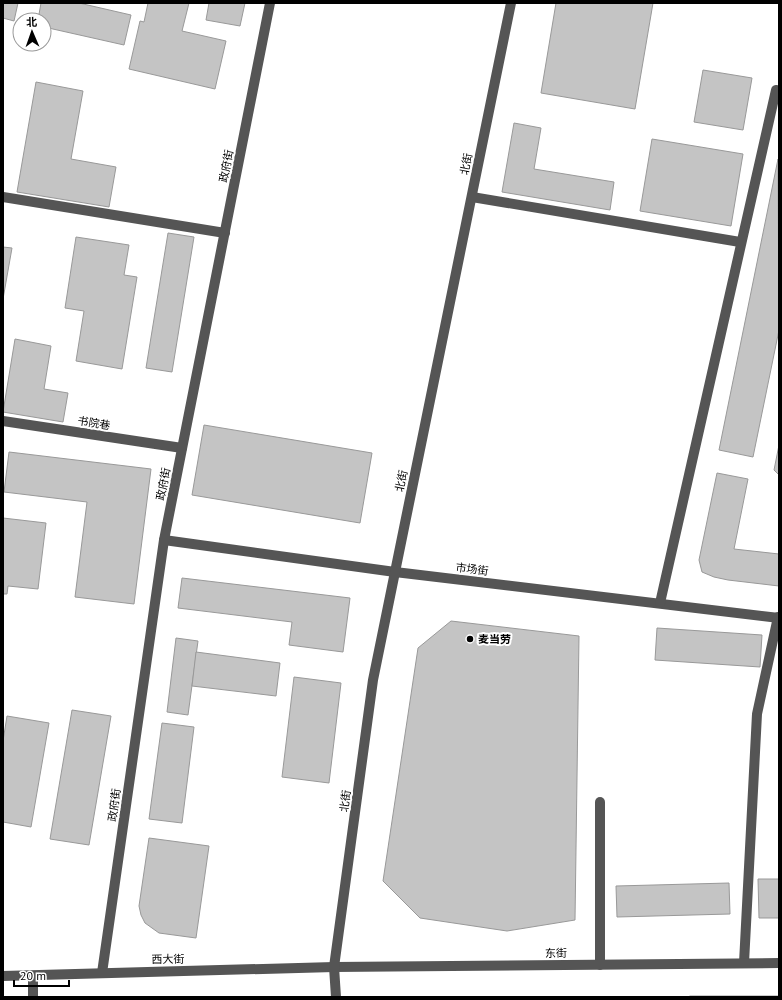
<svg xmlns="http://www.w3.org/2000/svg" width="782" height="1000" viewBox="0 0 782 1000" font-family="'PT Sans','Noto Sans SC',sans-serif">
<style>
.building{fill:#c4c4c4;stroke:#999}
.lines{fill:none;stroke-linecap:round;stroke-linejoin:round}
.minor{stroke:#555;stroke-width:10}
.poi-dot{fill:#000;stroke:#fff;stroke-width:1.5}
.labels{text-anchor:middle;dominant-baseline:central;stroke-width:4;stroke-linejoin:round;paint-order:stroke}
.street-label{font-size:11px;fill:#000;stroke:#fff}
.poi-label{font-size:11px;font-weight:bold;fill:#000;stroke:#fff;text-anchor:start}
</style>
<rect width="100%" height="100%" fill="#fff"/>
<g class="building">
<path d="M3 3H18L14 21 3 18Z"/>
<path d="M41 3H79L131 15 124 45 44 27V20H38Z"/>
<path d="M148 3H189L182 31 226 41 215 89 129 69 140 21 144 22Z"/>
<path d="M209 3H245L240 26 206 20Z"/>
<path d="M556 3H653L635 109 541 93Z"/>
<path d="M703 70 752 78 743 130 694 122Z"/>
<path d="M36 82 83 91 71 159 116 167 109 207 17 192Z"/>
<path d="M514 123 541 128 534 169 614 182 610 210 502 192Z"/>
<path d="M652 139 743 154 731 226 640 211Z"/>
<path d="M778 159 779 330 753 457 719 450Z"/>
<path d="M168 233 194 237 172 372 146 368Z"/>
<path d="M76 237 129 245 124 275 137 277 122 369 76 361 84 311 65 308Z"/>
<path d="M3 247 12 248 3 299Z"/>
<path d="M15 339 51 346 44 389 68 393 63 422 3 412Z"/>
<path d="M204 425 372 453 360 523 192 495Z"/>
<path d="M779 445V475L774 470Z"/>
<path d="M9 452 151 469 134 604 75 597 87 502 4 492Z"/>
<path d="M717 473 748 479 734 549 779 554V586L728 580 714 577 702 572 699 560Z"/>
<path d="M3 518 46 523 38 589 8 586 7 594H3Z"/>
<path d="M182 578 350 598 343 652 289 645 292 622 178 608Z"/>
<path d="M451 621 579 636 575 920 507 931 420 918 383 881 418 648Z"/>
<path d="M657 628 762 635 760 667 655 660Z"/>
<path d="M176 638 198 641 188 715 167 712Z"/>
<path d="M196 652 280 663 276 696 192 686Z"/>
<path d="M294 677 341 683 329 783 282 777Z"/>
<path d="M72 710 111 716 89 845 50 839Z"/>
<path d="M7 716 49 723 31 827 3 822V741Z"/>
<path d="M162 723 194 727 182 823 149 819Z"/>
<path d="M149 838 209 846 196 938 159 933 145 923 141 915 139 906Z"/>
<path d="M758 879H779V918H759Z"/>
<path d="M729 883 730 914 617 917 616 886Z"/>
<rect x="690" y="996" width="89" height="1"/>
</g>
<g class="lines">
<g class="minor">
<path d="M3 197 225 233"/>
<path d="M472 197 740 242"/>
<path d="M3 421 182 448"/>
<path d="M164 540 395 572 779 618"/>
<path d="M660 603 776 90"/>
<path d="M744 963 757 714 778 617"/>
<path d="M600 965V802"/>
<path d="M102 973 164 540 270 3"/>
<path d="M3 976 334 967 779 963"/>
<path d="M33 976V997"/>
<path d="M336 997 334 967 373 680 511 3"/>
</g>
</g>
<circle class="poi-dot" cx="470" cy="639" r="4"/>
<g class="labels">
<g class="street-label">
<text transform="translate(466 164) rotate(-79)">北街</text>
<text transform="translate(226 166) rotate(-79)">政府街</text>
<text transform="translate(94 423) rotate(9)">书院巷</text>
<text transform="translate(401 481) rotate(-78)">北街</text>
<text transform="translate(163 484) rotate(-79)">政府街</text>
<text transform="translate(472 569) rotate(7)">市场街</text>
<text transform="translate(345 801) rotate(-82)">北街</text>
<text transform="translate(114 805) rotate(-82)">政府街</text>
<text transform="translate(556 953) rotate(-1)">东街</text>
<text transform="translate(168 959) rotate(-1)">西大街</text>
</g>
<g class="poi-label">
<text x="478" y="639">麦当劳</text>
</g>
</g>
<rect width="782" height="1000" fill="none" stroke="#000000" stroke-width="8"/>
<g transform="translate(32 32) rotate(358)"><circle r="19" fill="#ffffff" stroke="#999999"/>
<path d="M0-3L7 15L0 10L-7 15Z" fill="#000000"/>
<text y="-6" font-size="11" font-weight="bold" text-anchor="middle" fill="#000000">北</text>
</g>
<path d="M14 980v6h55v-6" fill="none" stroke="#000000" stroke-width="2"/>
<text x="20" y="980" font-size="12" fill="#000000" stroke="#ffffff" stroke-width="3" paint-order="stroke">20 m</text>
</svg>
